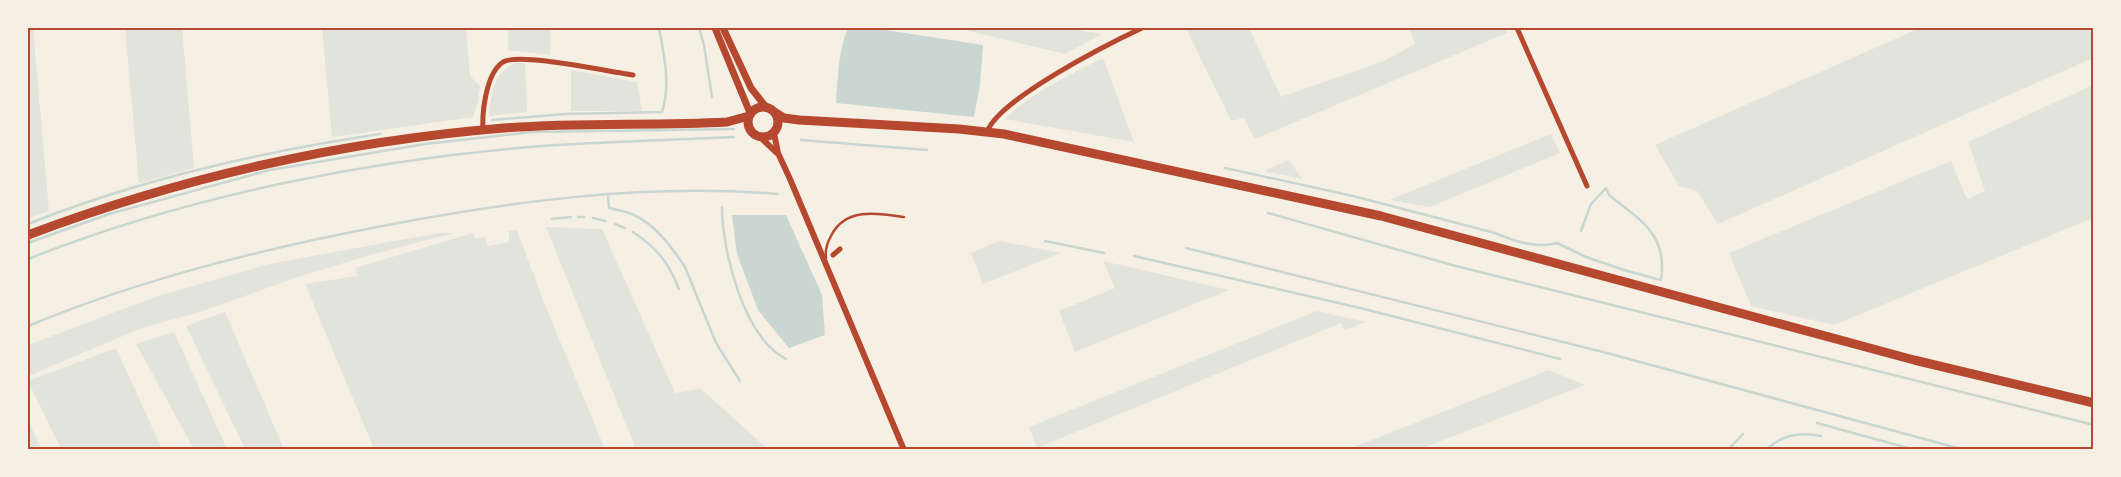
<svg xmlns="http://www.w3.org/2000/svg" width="2121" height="477" viewBox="0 0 2121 477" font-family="Ubuntu,sans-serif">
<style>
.green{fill:#e2e4dc}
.water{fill:#c9d6d2}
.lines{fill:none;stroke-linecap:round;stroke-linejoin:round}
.stream{stroke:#c9d6d2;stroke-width:2.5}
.service{stroke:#b5482f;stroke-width:2.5}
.minor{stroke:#b5482f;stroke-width:5}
.tertiary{stroke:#b5482f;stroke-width:6}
.secondary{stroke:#b5482f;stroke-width:7}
.trunk{stroke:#b5482f;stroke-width:9}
.neatline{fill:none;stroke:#b5482f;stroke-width:2}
</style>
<rect width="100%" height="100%" fill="#f6efe4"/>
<g class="green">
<path d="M28 28H33L49 211 28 219Z"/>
<path d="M125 28H182L194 168 139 183Z"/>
<path d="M322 28H466L470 76 480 86 478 102 473 117 332 137Z"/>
<path d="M508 28H550V55L508 50Z"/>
<path d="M956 28H1065L1102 34 1065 54Z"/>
<path d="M1186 28H1249L1281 97 1384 61 1415 44 1409 28H1506L1507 33 1255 139 1244 118 1231 121Z"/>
<path d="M1920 28H2093V58L1718 224 1697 191 1679 186 1655 145Z"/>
<path d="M1103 58 1134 142 1005 119C1033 91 1068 76 1103 58Z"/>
<path d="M515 63H525L527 112 489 116C492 94 492 74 515 63Z"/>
<path d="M571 70 637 82 642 111H571Z"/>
<path d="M2093 85V218L1834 325 1751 306 1729 253 1951 161 1967 199 1985 191 1968 142Z"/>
<path d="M1551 134 1560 153 1430 207 1389 200Z"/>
<path d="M1289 160 1302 179 1264 171Z"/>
<path d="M546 227 602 229 675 393 701 389 768 449H636Z"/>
<path d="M517 230 545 305 605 449H374L305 284 357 276 355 268 473 233 475 239 485 237 488 246 509 242V231Z"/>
<path d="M438 233H454L370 255 298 277 197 313 142 328 28 376V345L155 297 269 264Z"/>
<path d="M999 241 1061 253 983 284 971 253Z"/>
<path d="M1103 261 1229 290 1075 352 1059 311 1115 288Z"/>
<path d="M1317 311 1366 322 1345 330 1341 323 1037 448 1029 427Z"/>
<path d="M225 312 284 449H245L186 326Z"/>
<path d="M174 332 227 449H194L136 344Z"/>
<path d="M116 348 162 449H61L28 381Z"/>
<path d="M1549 370 1585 385 1420 449 1356 450 1354 447Z"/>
<path d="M28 421 42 449H28Z"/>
</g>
<g class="water">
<path d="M848 28H872L983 45 980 85 974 117 836 103C838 77 838 51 848 28Z"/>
<path d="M732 215H786L822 295 825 335 789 348 758 310 737 254Z"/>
</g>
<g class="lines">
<g class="stream">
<path d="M699 28 704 45 712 97"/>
<path d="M492 120 565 114 662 112C671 85 664 55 659 28"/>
<path d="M801 140 927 150"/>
<path d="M1225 168 1353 196 1495 233C1514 241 1537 249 1557 243L1586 257 1624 270 1661 280C1668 234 1640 220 1609 195L1606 188 1591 204 1581 231"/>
<path d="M608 194 609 208C616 210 625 211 632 214 655 224 671 246 685 267L716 343 740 381"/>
<path d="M722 207C722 251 744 338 786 359"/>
<path d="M1268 213 1452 265 2094 425"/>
<path d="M578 217H584"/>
<path d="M593 218 606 221"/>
<path d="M552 219 571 217"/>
<path d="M28 224C140 179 260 152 380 134"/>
<path d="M615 224 625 228"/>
<path d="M633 232C657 248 669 263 679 289"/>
<path d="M1045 241 1104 253"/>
<path d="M28 243 109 214 270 170 425 144 532 132 734 129"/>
<path d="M1186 248 1603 352 1965 450"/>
<path d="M1134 256 1360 308 1560 359"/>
<path d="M28 259C186 196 372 159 542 146 606 142 670 140 734 137"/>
<path d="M28 326C139 280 254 251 372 228 505 202 642 183 778 194"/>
<path d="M1817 423 1915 450"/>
<path d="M1728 450 1743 434"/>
<path d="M1766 450C1781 435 1801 432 1821 436"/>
</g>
<path class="service" d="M826 258C825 250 827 243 831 236 845 207 878 213 904 217"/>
<g class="minor">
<path d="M1517 28 1587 186"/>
<path d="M483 130C482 112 486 73 503 62 520 52 609 72 633 75"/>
<path d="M987 132C999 99 1108 44 1142 28"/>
<path d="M833 255 840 249"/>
</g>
<g class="tertiary">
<path d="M774 133 778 153 790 179 904 450"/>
<path d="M759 136 777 153"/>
</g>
<g class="secondary">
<path d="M715 28 750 113"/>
<path d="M723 28 751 88 766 107"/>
</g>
<g class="trunk">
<circle cx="763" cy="122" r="15"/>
<path d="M776 113 784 118 799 120 959 129 1004 134 1381 216 1914 360 2094 403"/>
<path d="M28 235C179 178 343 141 504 128 579 122 653 126 727 122L749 116"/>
</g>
</g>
<rect width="2121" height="477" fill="none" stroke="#f6efe4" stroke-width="58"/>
<rect x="29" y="29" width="2063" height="419" class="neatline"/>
</svg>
